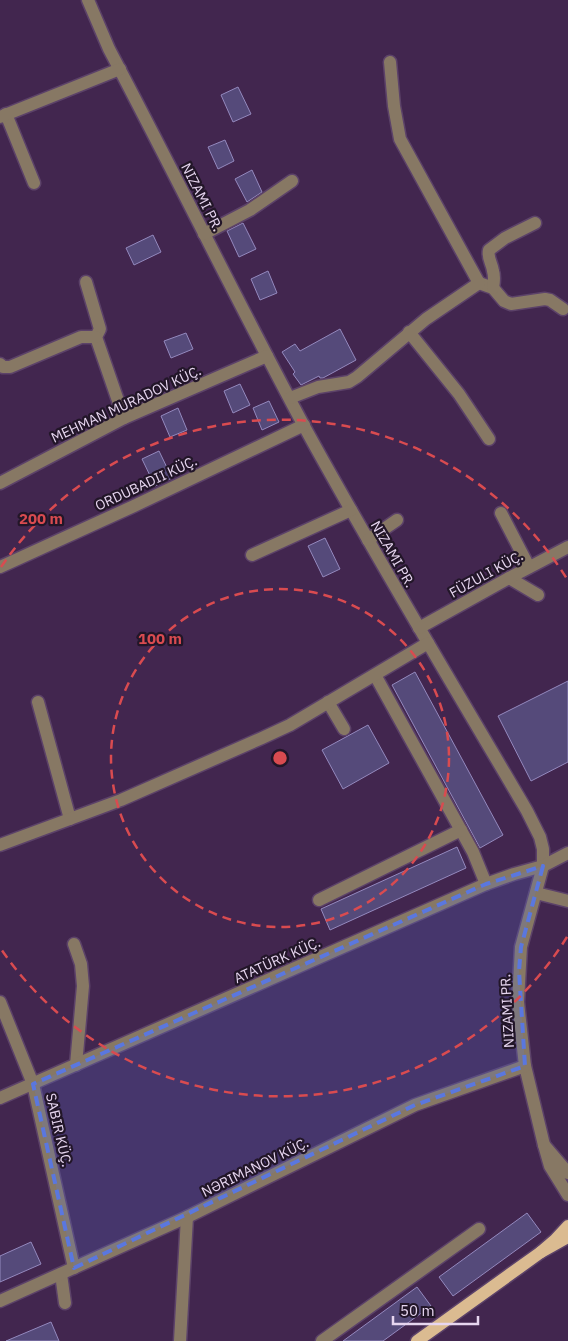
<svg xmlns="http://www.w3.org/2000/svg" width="568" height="1341" viewBox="0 0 568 1341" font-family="'IBM Plex Sans',sans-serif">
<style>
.building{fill:#554a7a;stroke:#9489be}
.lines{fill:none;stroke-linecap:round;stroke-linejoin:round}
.minor-casing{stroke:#5c4269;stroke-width:15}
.major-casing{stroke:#5c4269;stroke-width:15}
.minor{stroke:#877864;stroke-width:12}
.major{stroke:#dbbb91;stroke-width:12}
.marked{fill:#5a77df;fill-opacity:0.2;stroke:#5a77df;stroke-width:4;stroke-dasharray:10 6;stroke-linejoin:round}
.ring{fill:none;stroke:#d94b50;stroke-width:2.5;stroke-dasharray:9 6}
.labels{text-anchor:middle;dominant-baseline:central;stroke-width:4.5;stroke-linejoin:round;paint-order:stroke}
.street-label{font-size:14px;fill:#e7d6f0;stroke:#221628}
.centre{fill:#d94b50;stroke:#221628;stroke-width:2.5}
.ring-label{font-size:15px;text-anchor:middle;font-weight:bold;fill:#d94b50;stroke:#221628;stroke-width:4.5;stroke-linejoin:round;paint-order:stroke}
</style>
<rect width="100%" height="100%" fill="#42264f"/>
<g class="building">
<path d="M238 87 251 114 233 122 221 95Z"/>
<path d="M225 140 234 161 218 169 208 147Z"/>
<path d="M252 170 262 192 247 202 235 179Z"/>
<path d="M243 223 256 249 239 257 227 231Z"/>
<path d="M153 235 161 252 134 265 126 248Z"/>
<path d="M268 271 277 293 260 300 251 279Z"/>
<path d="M340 329 356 360 323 378H320L319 376 301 385 293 374 295 372 282 352 295 344 300 351Z"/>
<path d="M186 333 193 349 171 358 164 341Z"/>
<path d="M240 384 250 405 233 413 224 391Z"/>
<path d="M269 401 279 422 262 430 253 408Z"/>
<path d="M178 408 187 430 170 437 161 416Z"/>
<path d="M159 451 172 478 155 486 142 459Z"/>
<path d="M325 538 340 569 323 577 308 546Z"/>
<path d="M415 672 503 835 480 848 392 685Z"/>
<path d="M568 681V762L531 781 498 716Z"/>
<path d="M368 725 389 763 343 789 322 750Z"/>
<path d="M457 847 466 868 330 930 321 909Z"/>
<path d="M527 1213 541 1232 453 1296 439 1277Z"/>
<path d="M31 1242 41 1264 0 1282V1256Z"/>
<path d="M417 1287 431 1306 383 1341H343Z"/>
<path d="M51 1322 59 1341H6Z"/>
</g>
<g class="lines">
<g class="minor-casing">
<g id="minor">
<path d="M88 0 109 49C175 174 237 301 304 426 375 556 452 683 527 811L540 837 543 849V866L521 947 518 1002 525 1066 544 1145"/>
<path d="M6 114 34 183"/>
<path d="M0 117 120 69"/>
<path d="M204 234 250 210 292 181"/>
<path d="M86 282 100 329 96 337 124 418"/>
<path d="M479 283 493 288 504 301 511 304 545 299 550 300 563 309"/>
<path d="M493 288C494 282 495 277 493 271 492 263 487 258 489 250L505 238 535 223"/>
<path d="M409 332 459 394 489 439"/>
<path d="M0 364 3 367H10L81 337H96"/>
<path d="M290 398 318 387 349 382 357 377 426 319 479 283 400 139 394 106 390 62"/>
<path d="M0 483 124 418 267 356"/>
<path d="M501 513 529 567"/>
<path d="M368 540 397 520"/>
<path d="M252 555 351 510"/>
<path d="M0 567 134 506 304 425"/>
<path d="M509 578 538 595"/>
<path d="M419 628 509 578 568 547"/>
<path d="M375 675 473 852 486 884"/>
<path d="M38 702 70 819"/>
<path d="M328 702 344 729"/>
<path d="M0 845 121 800 262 738 290 725 428 643"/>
<path d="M536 893 568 901"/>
<path d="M319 900 461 830"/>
<path d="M74 944 81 964 83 986 76 1065"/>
<path d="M0 1002 33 1084 74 1268"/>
<path d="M0 1098 486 884 514 874 543 866 568 853"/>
<path d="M568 1173 544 1145 550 1166 568 1195"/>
<path d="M61 1274 65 1303"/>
<path d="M0 1301 187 1217 415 1105 525 1066"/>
<path d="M180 1341 187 1217"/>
<path d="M322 1341 479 1229"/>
</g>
</g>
<g class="major-casing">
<g id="major">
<path d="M568 1226 555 1240 541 1252 568 1237"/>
<path d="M417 1341 541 1252"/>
</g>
</g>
<use href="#minor" class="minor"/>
<use href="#major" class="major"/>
</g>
<path class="marked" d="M543 866 521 947 519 971 525 1066 415 1105 74 1268 33 1084 486 884Z"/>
<g class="ring">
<circle cx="280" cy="758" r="169"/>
<path d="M567 937A338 338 0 0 1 1 949M1 567A338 338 0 0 1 567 579"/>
</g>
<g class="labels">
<g class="street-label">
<text transform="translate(202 197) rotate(63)">NIZAMI PR.</text>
<text transform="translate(126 404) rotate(-25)">MEHMAN MURADOV KÜÇ.</text>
<text transform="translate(146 483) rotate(-25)">ORDUBADII KÜÇ.</text>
<text transform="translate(393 554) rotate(60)">NIZAMI PR.</text>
<text transform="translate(486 574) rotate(-29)">FÜZULI KÜÇ.</text>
<text transform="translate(277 960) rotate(-24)">ATATÜRK KÜÇ.</text>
<text transform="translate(507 1011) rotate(-93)">NIZAMI PR.</text>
<text transform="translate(59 1130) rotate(77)">SABIR KÜÇ.</text>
<text transform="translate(255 1167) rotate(-26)">NƏRIMANOV KÜÇ.</text>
</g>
</g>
<circle cx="280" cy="758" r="8" class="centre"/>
<g class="ring-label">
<text x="41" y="524">200 m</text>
<text x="160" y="644">100 m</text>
</g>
<path d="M393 1316v8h85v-8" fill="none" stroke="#e7d6f0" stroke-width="2.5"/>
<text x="400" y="1316" font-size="15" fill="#e7d6f0" stroke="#221628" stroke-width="4" paint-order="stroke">50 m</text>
</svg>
